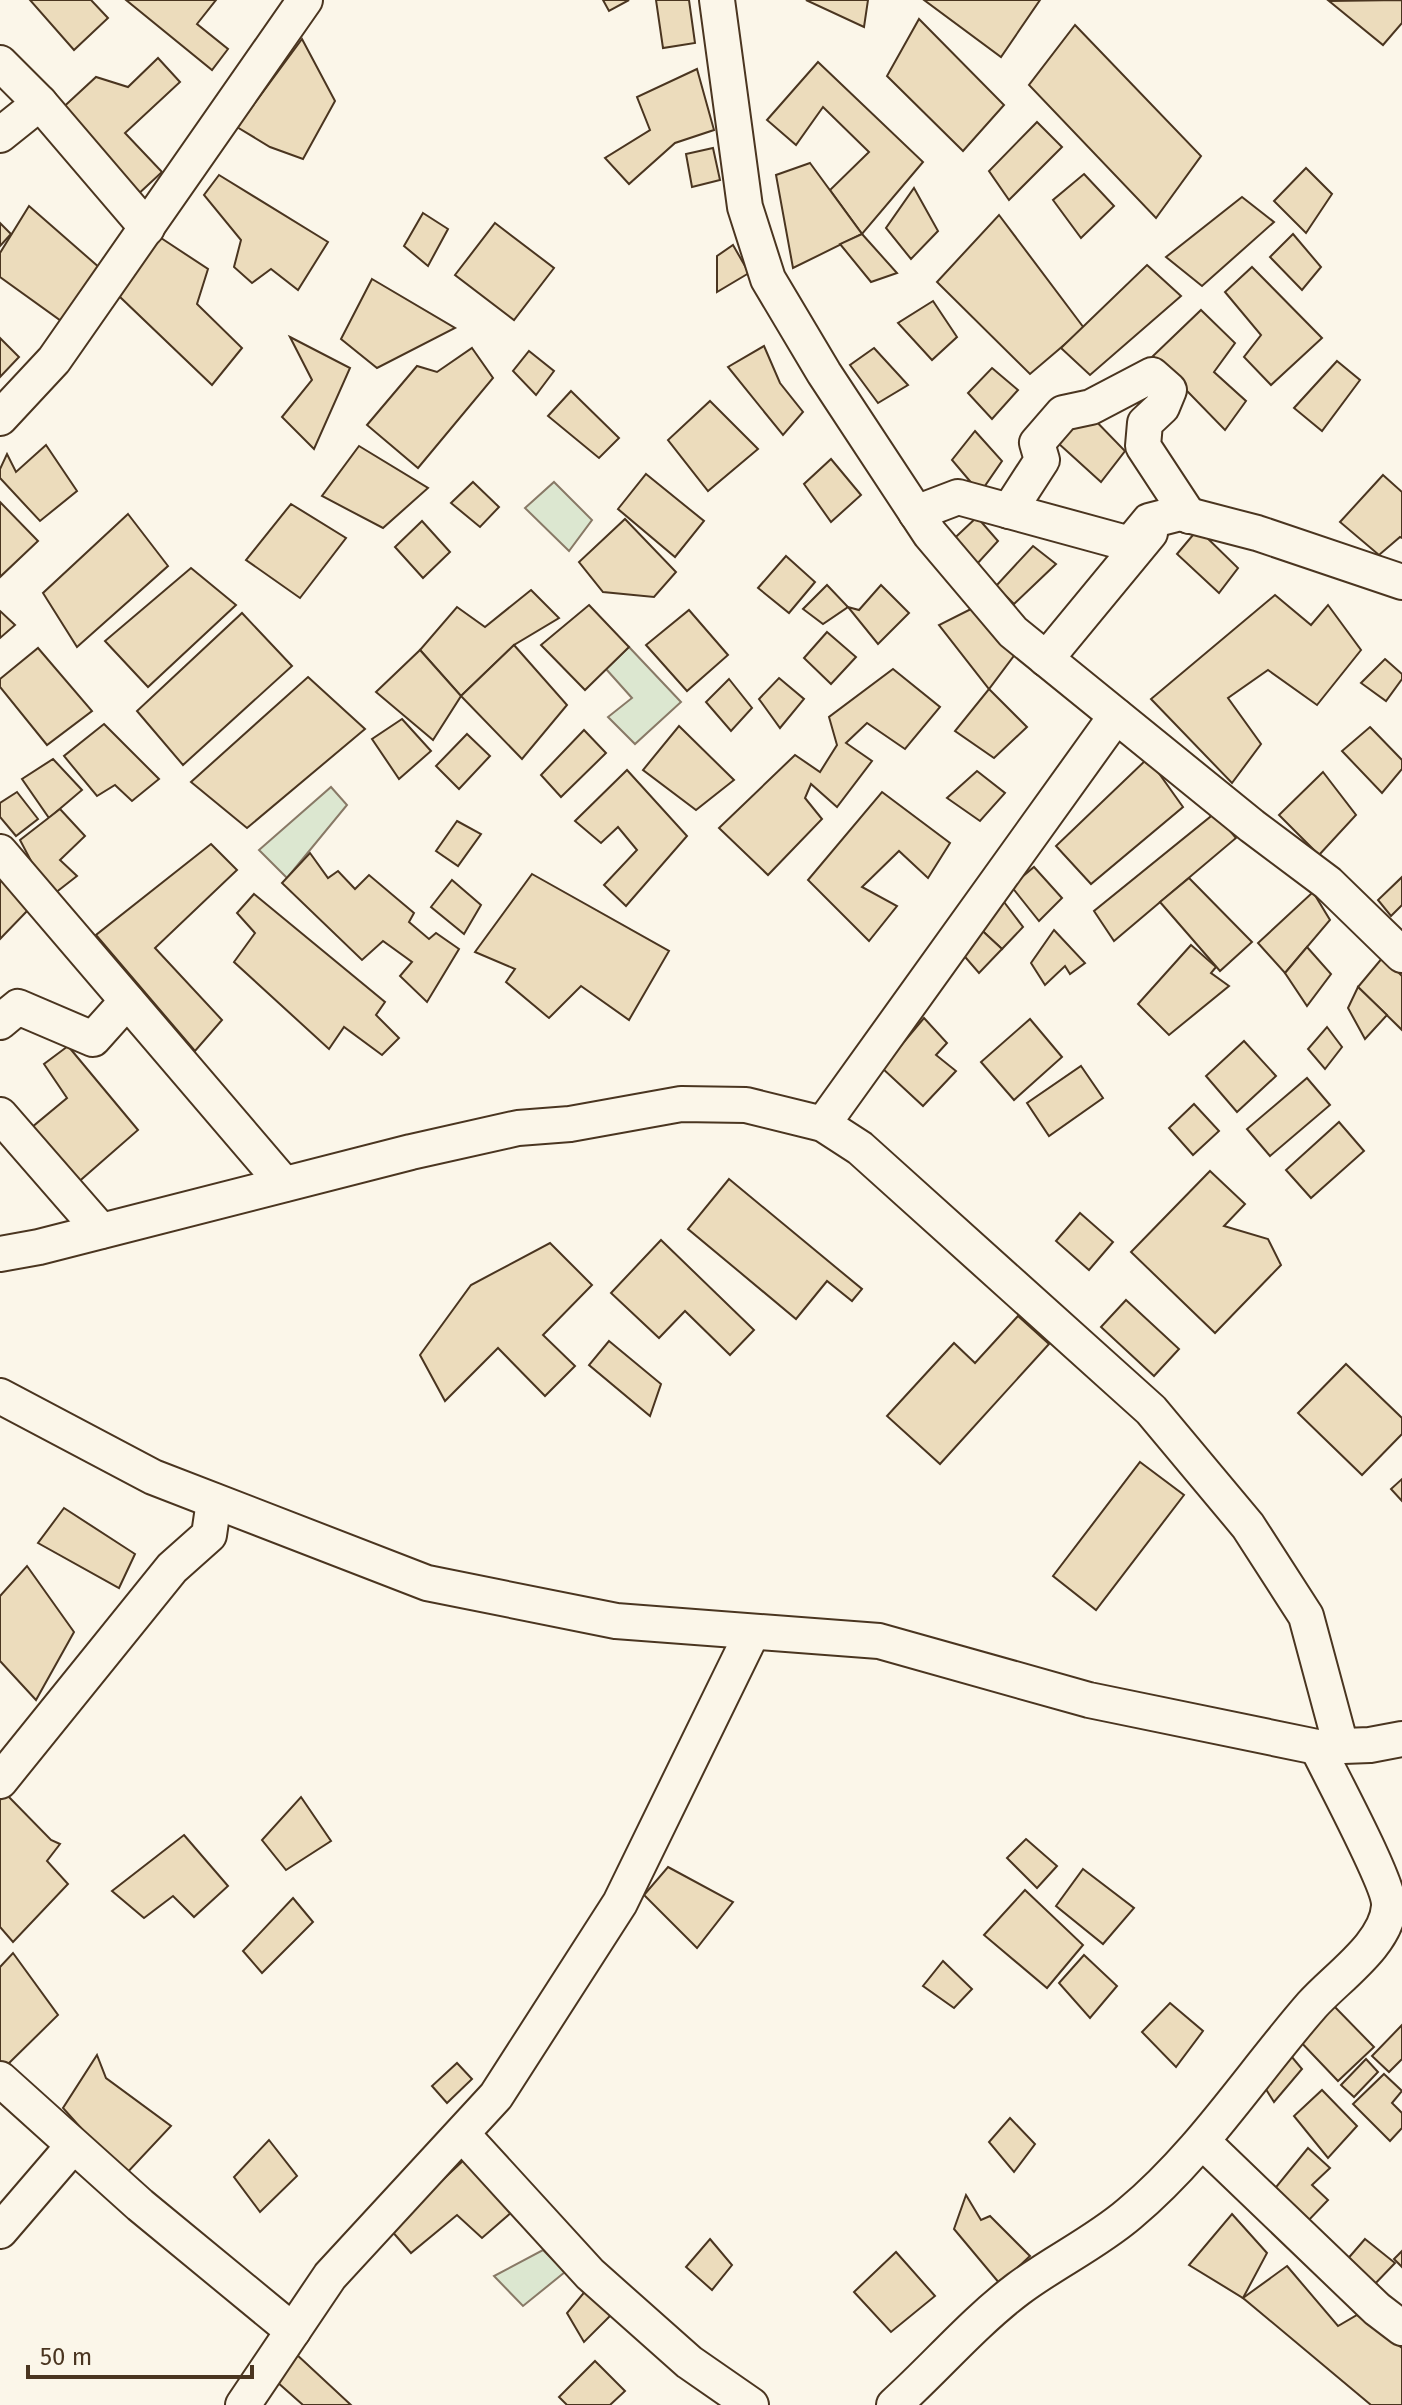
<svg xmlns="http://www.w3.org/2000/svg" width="1402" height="2405" viewBox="0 0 1402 2405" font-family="'Fira Sans',sans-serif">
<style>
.green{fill:#dce7d0;stroke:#887966;stroke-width:2}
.building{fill:#ecdcbc;stroke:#4a3520;stroke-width:2}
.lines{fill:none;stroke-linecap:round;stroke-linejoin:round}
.minor-casing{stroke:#4a3520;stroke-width:38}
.minor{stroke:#fbf6e9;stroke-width:34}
</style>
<rect width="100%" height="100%" fill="#fbf6e9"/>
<g class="green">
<path d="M554 482 592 520 569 551 525 508Z"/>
<path d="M629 647 681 702 635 744 608 717 632 698 606 669Z"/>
<path d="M331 787 347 805 287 878 259 850Z"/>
<path d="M543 2250 565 2272 523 2306 494 2276Z"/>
</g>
<g class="building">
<path d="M30 0H91L108 18 74 50Z"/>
<path d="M126 0H216L197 24 228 49 212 70Z"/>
<path d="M603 0H629L609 11Z"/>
<path d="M656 0H689L695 43 663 48Z"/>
<path d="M806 0H868L864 27Z"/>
<path d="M924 0H1040L1001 57Z"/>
<path d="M1402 0V23L1383 45 1329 1Z"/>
<path d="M919 19 1004 105 963 151 887 76Z"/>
<path d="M1075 25 1201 156 1156 218 1029 85Z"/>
<path d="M302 39 335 101 303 159 270 147 237 127Z"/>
<path d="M158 58 180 82 125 133 162 172 135 197 57 113 96 77 128 87Z"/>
<path d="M818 62 923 162 862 234 830 190 869 152 823 107 796 145 767 120Z"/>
<path d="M697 69 714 130 675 143 629 184 605 158 650 130 637 97Z"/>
<path d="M1037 122 1062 147 1009 200 989 171Z"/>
<path d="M713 148 720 180 692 187 686 154Z"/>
<path d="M810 163 862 234 793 268 776 175Z"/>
<path d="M1306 168 1332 194 1306 233 1274 201Z"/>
<path d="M1084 174 1114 206 1081 238 1053 200Z"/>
<path d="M219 175 328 242 298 290 271 269 252 283 234 267 241 240 204 195Z"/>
<path d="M914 188 938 231 911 259 886 228Z"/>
<path d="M1242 197 1274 222 1202 286 1166 257Z"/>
<path d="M29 206 101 269 64 323 0 277V253Z"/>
<path d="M423 213 448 229 428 266 404 246Z"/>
<path d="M999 215 1084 328 1030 374 937 282Z"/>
<path d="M0 223 11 234 0 246Z"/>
<path d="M495 223 554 268 514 320 455 275Z"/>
<path d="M862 234 897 273 871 282 840 244Z"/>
<path d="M1293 234 1321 267 1302 290 1270 257Z"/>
<path d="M158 236 208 269 197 304 242 348 212 385 119 296Z"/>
<path d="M733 245 749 273 717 292V256Z"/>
<path d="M1147 265 1181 296 1090 375 1061 348Z"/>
<path d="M1252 267 1322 338 1271 385 1244 357 1261 335 1225 292Z"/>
<path d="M372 279 455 328 377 368 341 339Z"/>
<path d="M933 301 957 337 932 360 898 323Z"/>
<path d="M1201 310 1235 343 1214 372 1246 401 1225 430 1153 356Z"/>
<path d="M290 337 350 368 314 449 282 417 312 380Z"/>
<path d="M0 338 19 357 0 377Z"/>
<path d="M764 346 780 383 803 412 783 435 728 367Z"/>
<path d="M472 348 493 378 418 468 367 425 417 366 437 372Z"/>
<path d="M874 348 908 385 878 403 850 365Z"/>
<path d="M529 351 554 371 536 395 513 371Z"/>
<path d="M1337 361 1360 380 1322 431 1294 408Z"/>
<path d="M992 368 1018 390 992 419 968 393Z"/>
<path d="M571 391 619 438 599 458 548 416Z"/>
<path d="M710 401 758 449 708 491 668 440Z"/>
<path d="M1088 413 1125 451 1101 482 1058 443Z"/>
<path d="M975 431 1002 461 980 493 952 460Z"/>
<path d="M46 445 77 491 40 521 0 478V469L7 454 16 472Z"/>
<path d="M359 446 428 488 383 528 322 496Z"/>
<path d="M831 459 861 495 831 522 804 484Z"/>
<path d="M646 474 704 521 675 557 618 509Z"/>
<path d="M1383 475 1402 492V538L1400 537 1379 555 1340 522Z"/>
<path d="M473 482 499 507 480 527 451 503Z"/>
<path d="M0 502 38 541 0 577Z"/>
<path d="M291 504 346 538 300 598 246 560Z"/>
<path d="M128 514 168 566 77 647 43 593Z"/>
<path d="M977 517 998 541 966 576 943 549Z"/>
<path d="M625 519 676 572 654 597 603 592 579 562Z"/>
<path d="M422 521 450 552 423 578 395 547Z"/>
<path d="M1198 529 1238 568 1219 593 1177 554Z"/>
<path d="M1033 546 1056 564 1014 604 996 586Z"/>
<path d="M786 556 815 582 789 613 758 588Z"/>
<path d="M191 568 236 605 148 687 105 641Z"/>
<path d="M827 585 848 607 823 624 803 609Z"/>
<path d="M881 585 909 613 878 644 848 607 859 610Z"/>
<path d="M531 590 559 618 514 645 461 696 420 650 457 607 485 627Z"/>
<path d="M1275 595 1311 625 1328 605 1361 650 1317 705 1268 670 1228 698 1261 744 1232 783 1151 699Z"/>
<path d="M589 605 629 647 585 690 541 645Z"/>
<path d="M975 607 1025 641 989 689 939 625Z"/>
<path d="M689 610 728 655 687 691 646 645Z"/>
<path d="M0 611 15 625 0 638Z"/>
<path d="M242 613 292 666 183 765 137 711Z"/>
<path d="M827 632 856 657 831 684 804 658Z"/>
<path d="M514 645 567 705 522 759 461 696Z"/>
<path d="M38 648 92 711 47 745 0 687V679Z"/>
<path d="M420 650 461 696 433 740 376 692Z"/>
<path d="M1385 659 1402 674V679L1386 701 1361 683Z"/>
<path d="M893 669 940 707 905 749 867 723 846 743 872 761 837 807 811 784 805 798 822 819 768 875 719 828 795 755 820 772 837 745 829 717Z"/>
<path d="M308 677 365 729 247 828 191 782Z"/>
<path d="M779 678 804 699 780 728 759 699Z"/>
<path d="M729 679 752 708 731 731 706 702Z"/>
<path d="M989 689 1027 727 994 758 955 731Z"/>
<path d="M402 719 431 751 399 779 372 739Z"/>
<path d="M104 724 159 779 132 801 115 785 97 796 64 756Z"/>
<path d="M679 726 734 780 696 810 643 770Z"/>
<path d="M1370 727 1402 760V769L1382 793 1342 751Z"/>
<path d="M584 730 606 753 561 797 541 775Z"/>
<path d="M467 734 490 756 459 789 436 766Z"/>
<path d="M1148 758 1183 807 1091 884 1056 846Z"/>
<path d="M53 759 82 790 49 818 22 779Z"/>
<path d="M627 770 687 836 626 906 604 885 637 850 618 827 601 843 575 821Z"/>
<path d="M977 771 1005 793 980 821 947 798Z"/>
<path d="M1323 772 1356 815 1319 855 1279 815Z"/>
<path d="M17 792 38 819 16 836 0 817V803Z"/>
<path d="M882 792 950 843 928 878 899 851 862 887 897 906 869 941 808 880Z"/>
<path d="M60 809 85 836 60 860 77 876 50 897 20 840Z"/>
<path d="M1215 813 1236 838 1114 941 1094 911Z"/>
<path d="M457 821 481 834 458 866 436 851Z"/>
<path d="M211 844 237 870 155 948 222 1020 195 1051 96 935Z"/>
<path d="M310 853 328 878 338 871 355 889 369 875 414 913 409 922 429 939 436 933 459 949 427 1002 400 976 412 962 383 941 362 960 282 883Z"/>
<path d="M1034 867 1062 898 1039 921 1011 886Z"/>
<path d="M532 874 669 951 629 1020 581 986 549 1018 506 982 515 969 475 952Z"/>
<path d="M1402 877V905L1391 916 1378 900Z"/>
<path d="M1189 878 1252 942 1220 971 1160 902Z"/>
<path d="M0 879 29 909 0 939Z"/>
<path d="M452 880 481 905 464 934 431 907Z"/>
<path d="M1313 892 1330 920 1285 973 1258 943Z"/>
<path d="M254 894 385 1002 376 1015 399 1038 382 1055 344 1027 329 1049 234 962 255 933 237 913Z"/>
<path d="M1001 898 1023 927 1002 949 975 924Z"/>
<path d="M975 924 1002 949 979 973 953 943Z"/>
<path d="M1054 930 1085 963 1070 974 1065 966 1045 985 1031 963Z"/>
<path d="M1191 945 1216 967 1211 973 1229 986 1169 1035 1138 1004Z"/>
<path d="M1307 947 1331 974 1307 1006 1285 973Z"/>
<path d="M1383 957 1402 976V1030L1358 987Z"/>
<path d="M1358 987 1387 1015 1365 1039 1348 1008Z"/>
<path d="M924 1018 947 1043 936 1055 956 1071 923 1106 882 1068Z"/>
<path d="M1030 1019 1062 1057 1014 1100 981 1062Z"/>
<path d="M1327 1027 1342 1047 1325 1069 1308 1049Z"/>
<path d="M1244 1041 1276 1076 1237 1112 1206 1076Z"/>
<path d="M68 1046 138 1130 75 1185 31 1128 67 1098 44 1064Z"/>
<path d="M1081 1066 1103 1098 1049 1136 1027 1103Z"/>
<path d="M1307 1078 1330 1105 1270 1156 1247 1129Z"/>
<path d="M1194 1104 1219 1131 1193 1155 1169 1128Z"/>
<path d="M1339 1122 1364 1151 1311 1198 1286 1170Z"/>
<path d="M1210 1171 1245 1204 1224 1226 1268 1239 1281 1265 1215 1333 1131 1252Z"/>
<path d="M729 1179 862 1289 852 1301 827 1281 796 1319 688 1229Z"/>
<path d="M1080 1213 1113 1242 1089 1270 1056 1241Z"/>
<path d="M661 1240 754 1330 730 1355 685 1311 659 1338 611 1293Z"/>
<path d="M550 1243 592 1285 543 1335 575 1366 545 1396 498 1348 445 1401 420 1355 471 1285Z"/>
<path d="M1126 1300 1179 1349 1154 1376 1101 1327Z"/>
<path d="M1018 1316 1049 1344 940 1464 887 1416 954 1343 975 1363Z"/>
<path d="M609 1341 661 1384 650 1416 589 1365Z"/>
<path d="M1346 1364 1402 1418V1434L1362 1475 1298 1413Z"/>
<path d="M1140 1462 1184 1495 1096 1610 1053 1576Z"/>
<path d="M1402 1479V1501L1391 1489Z"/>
<path d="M64 1508 135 1554 119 1588 38 1543Z"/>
<path d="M27 1566 74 1632 36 1700 0 1661V1596Z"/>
<path d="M6 1794 51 1840 60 1844 47 1861 68 1884 13 1942 0 1927V1800Z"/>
<path d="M301 1797 331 1841 286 1870 262 1840Z"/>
<path d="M184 1835 228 1886 194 1917 173 1896 144 1918 112 1891Z"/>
<path d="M1026 1839 1057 1866 1037 1888 1007 1858Z"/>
<path d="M668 1867 733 1902 697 1948 644 1895Z"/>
<path d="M1083 1869 1134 1908 1103 1944 1056 1906Z"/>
<path d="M1025 1890 1083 1945 1047 1988 984 1935Z"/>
<path d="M293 1898 313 1922 262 1973 243 1951Z"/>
<path d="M13 1953 58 2015 5 2067 0 2061V1967Z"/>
<path d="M1084 1955 1117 1986 1090 2018 1059 1983Z"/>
<path d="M943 1961 972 1989 954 2008 923 1986Z"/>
<path d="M1170 2003 1203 2031 1176 2067 1142 2032Z"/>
<path d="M1331 2003 1374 2047 1338 2081 1296 2037Z"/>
<path d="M1402 2025V2059L1389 2072 1372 2056Z"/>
<path d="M1281 2044 1302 2069 1274 2102 1257 2075Z"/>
<path d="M97 2055 106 2078 171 2126 124 2176 63 2108Z"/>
<path d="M1366 2059 1378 2072 1354 2097 1341 2085Z"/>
<path d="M457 2063 472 2079 447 2103 432 2086Z"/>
<path d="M1384 2074 1402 2091 1392 2103 1402 2113V2128L1390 2141 1353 2104Z"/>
<path d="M1322 2090 1357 2126 1328 2158 1294 2116Z"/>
<path d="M1010 2118 1035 2144 1014 2172 989 2142Z"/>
<path d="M269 2140 297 2176 260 2212 234 2177Z"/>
<path d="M1308 2148 1330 2168 1312 2185 1328 2200 1308 2221 1272 2192Z"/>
<path d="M466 2158 513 2211 482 2238 457 2215 411 2253 390 2229Z"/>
<path d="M966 2195 981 2220 990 2216 1030 2256 1000 2284 954 2229Z"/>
<path d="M1232 2214 1267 2253 1243 2298 1189 2265Z"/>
<path d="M710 2239 732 2265 712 2290 686 2267Z"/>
<path d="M1365 2239 1395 2263 1372 2287 1345 2262Z"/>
<path d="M1402 2251V2267L1394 2259Z"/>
<path d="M896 2252 935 2296 891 2332 854 2292Z"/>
<path d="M1287 2266 1338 2326 1357 2315 1402 2348V2405H1371L1243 2298Z"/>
<path d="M587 2289 612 2314 584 2342 567 2313Z"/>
<path d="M295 2353 351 2405H303L276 2381Z"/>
<path d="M595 2361 625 2391 610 2405H567L559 2397Z"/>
</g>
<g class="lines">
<g class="minor-casing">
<g id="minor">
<path d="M717 0 745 207 768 279 824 373 930 534 1013 632 1252 826 1328 883 1402 955"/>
<path d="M0 63 40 103 147 228"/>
<path d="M0 135 40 103"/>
<path d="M0 418 54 360 305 0"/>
<path d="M1009 511 1042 460 1037 443 1063 413 1091 407 1152 375 1169 390 1162 407 1145 423 1143 446 1189 516"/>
<path d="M916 513 958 497 1130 544 1149 521 1180 513 1257 533 1402 582"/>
<path d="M1046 659 1150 533"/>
<path d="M0 852 284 1184"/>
<path d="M0 1022 18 1007 93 1039 127 1001"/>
<path d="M0 1115 101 1231"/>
<path d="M823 1124 1116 716"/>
<path d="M0 1254 39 1247 411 1152 518 1128 570 1124 681 1104 746 1105 823 1124 860 1148 1151 1410 1248 1526 1306 1616 1341 1746"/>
<path d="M0 1396 153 1477 427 1583 616 1621 879 1641 1089 1700 1317 1747 1370 1745 1402 1739"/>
<path d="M0 1781 172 1568 209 1535 214 1501"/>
<path d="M0 2079 140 2205 293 2331"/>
<path d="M462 2134 590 2274 689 2362 751 2405"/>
<path d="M1203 2142 1377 2309 1402 2328"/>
<path d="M0 2231 73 2146"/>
<path d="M243 2405 330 2276 496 2096 620 1903 752 1633"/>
<path d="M894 2405C936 2367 973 2323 1018 2289 1054 2262 1095 2243 1129 2214 1201 2154 1251 2075 1312 2005 1336 1978 1387 1944 1389 1906 1390 1885 1330 1774 1317 1747"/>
</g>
</g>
<use href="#minor" class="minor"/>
</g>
<path d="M28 2365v12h224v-12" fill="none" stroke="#4a3520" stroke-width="4"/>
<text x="40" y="2365" font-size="24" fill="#4a3520" stroke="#fbf6e9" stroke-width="6" paint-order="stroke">50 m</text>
</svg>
